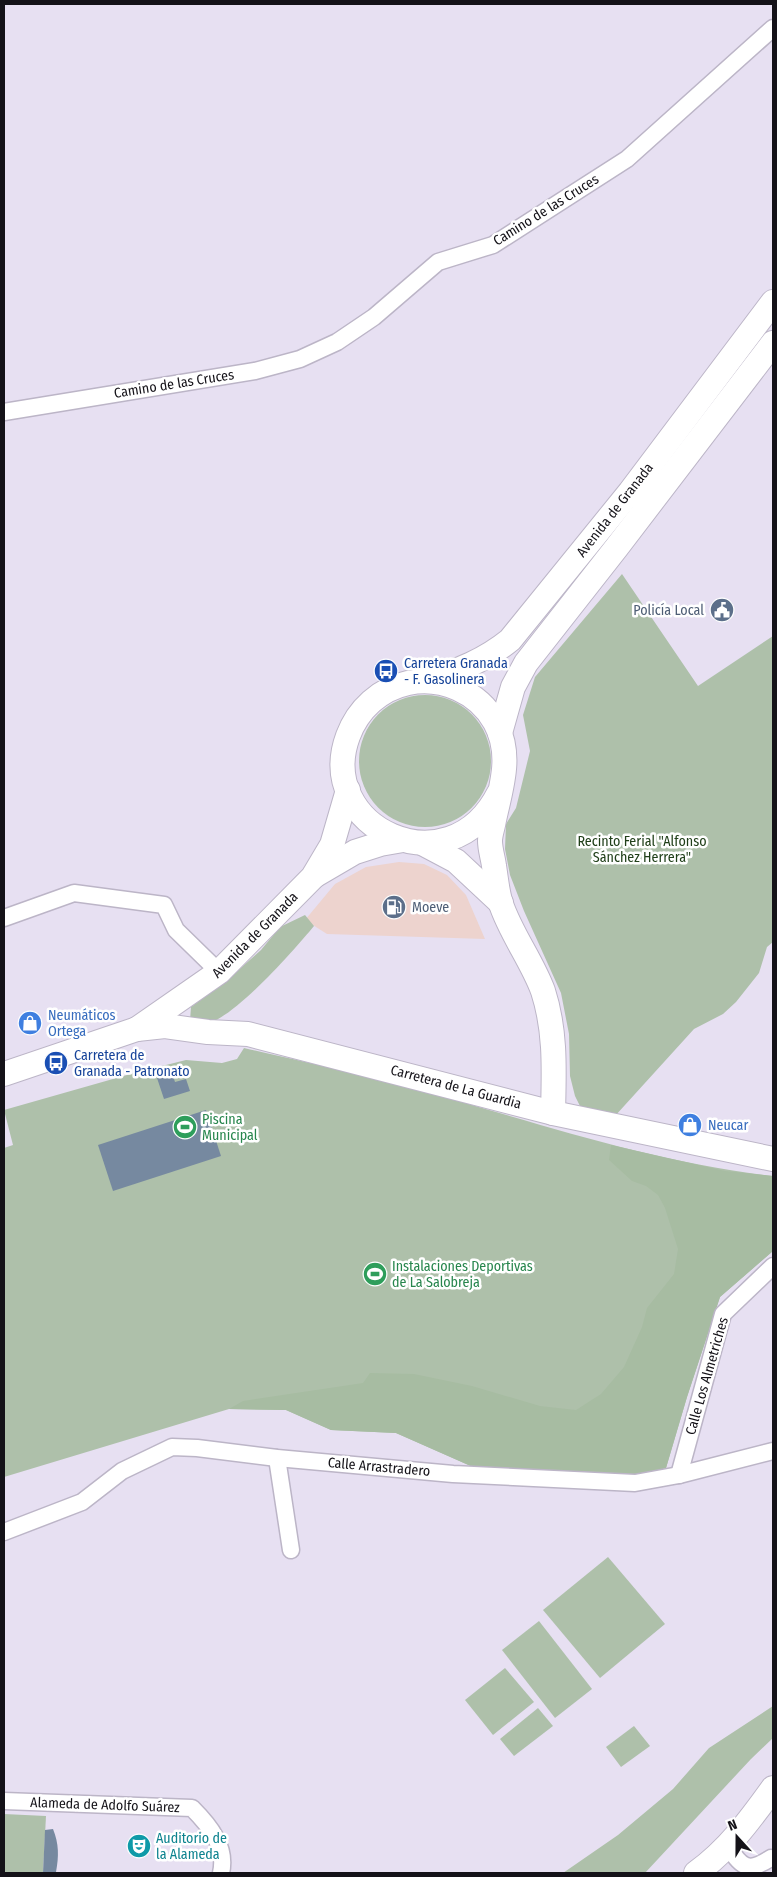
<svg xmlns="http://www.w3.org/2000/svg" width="777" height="1877" viewBox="0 0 777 1877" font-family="'Fira Sans Condensed',sans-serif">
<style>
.commercial{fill:#edd3ce}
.green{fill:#aec0aa}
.forest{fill:#a7bca2}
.water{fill:#7689a0}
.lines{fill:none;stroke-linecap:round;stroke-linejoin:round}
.street-casing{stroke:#bcb5c7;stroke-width:19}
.secondary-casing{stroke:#bcb5c7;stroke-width:26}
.street{stroke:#fff;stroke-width:16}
.secondary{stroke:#fff;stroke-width:24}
.labels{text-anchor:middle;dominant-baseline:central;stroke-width:5;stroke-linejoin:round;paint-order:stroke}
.street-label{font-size:14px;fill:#141218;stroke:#fff}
.service-label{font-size:14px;fill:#4e5e75;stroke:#fff;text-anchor:end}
.transit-label{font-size:14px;fill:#164399;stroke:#fff;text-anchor:start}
.park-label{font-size:14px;fill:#203f19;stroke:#fff}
.shop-label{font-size:14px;fill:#366cbe;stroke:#fff;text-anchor:start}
.leisure-label{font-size:14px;fill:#27864d;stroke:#fff;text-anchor:start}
.culture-label{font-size:14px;fill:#0d838f;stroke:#fff;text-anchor:start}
</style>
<rect width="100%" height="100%" fill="#e7e0f2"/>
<path class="commercial" d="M399 862 424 864 447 875 466 895 485 939 327 934 305 920 335 884 366 867Z"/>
<g class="green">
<path d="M622 574 698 686 773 636V942L767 947 759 973 736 1002 723 1014 694 1029 615 1116 581 1108 575 1096 570 1076 569 1034 561 993 524 911 510 875 505 849 506 824 516 808 530 751 523 715 535 677Z"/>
<circle cx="425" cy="761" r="66"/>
<path d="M305 915 314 926C296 948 232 1021 205 1024 201 1025 194 1022 190 1021L191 1007 225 982 261 950 280 927Z"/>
<path d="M244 1048C299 1061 354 1072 409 1087 529 1120 648 1162 773 1176V1251L720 1297 687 1397 666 1468 473 1467 396 1433 331 1430 286 1410 229 1409 4 1477V1148L13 1145 4 1110 134 1073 186 1060 222 1063 237 1059Z"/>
<path d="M608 1557 665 1624 600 1678 543 1610Z"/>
<path d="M539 1621 592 1689 555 1718 502 1650Z"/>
<path d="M505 1668 534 1702 493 1735 465 1700Z"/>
<path d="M773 1706V1738L751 1759 645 1873H563L618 1835 673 1789 709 1748Z"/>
<path d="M538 1708 553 1726 514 1756 500 1739Z"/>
<path d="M634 1726 650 1746 621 1767 606 1747Z"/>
<path d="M4 1814 46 1816 43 1873H4Z"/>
</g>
<path class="forest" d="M611 1145 725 1171 773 1176V1251L720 1297 687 1397 666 1468 640 1477 473 1467 396 1433 331 1430 286 1410 229 1409 243 1401 363 1383 370 1373 414 1374 472 1386 540 1406 576 1410 601 1394 624 1367 642 1327 647 1308 674 1274 678 1249 665 1208 658 1195 646 1186 632 1181 609 1160Z"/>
<g class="water">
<path d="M170 1067 175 1082 186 1079 190 1091 164 1099 155 1072Z"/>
<path d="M206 1110 221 1156 113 1191 98 1145Z"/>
<path d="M53 1829C59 1844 59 1856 56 1872V1873H43L45 1830Z"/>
</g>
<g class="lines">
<g class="street-casing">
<g id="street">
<path d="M4 412 255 371 300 359 337 342 374 317 438 262 493 245 627 159 773 28"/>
<path d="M4 918 74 893 164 905 176 930 219 972"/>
<path d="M277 1458 291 1550"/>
<path d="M679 1475 723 1314 773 1266"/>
<path d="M4 1532 82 1502 122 1471 172 1447 197 1448 277 1458 453 1474 635 1483 679 1475 773 1451"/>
<path d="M4 1801 192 1808C210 1826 227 1847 221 1873"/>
<path d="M734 1855C746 1872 755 1868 771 1858"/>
</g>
</g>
<g class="secondary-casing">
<g id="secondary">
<path d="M428 681C459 670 484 661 510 640L630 492 773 302"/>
<path d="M500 733 513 687 526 663 617 547 773 343"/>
<path d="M499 793C449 892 314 827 348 736 358 709 380 689 408 683 442 676 478 692 495 722 513 755 501 787 494 820 493 827 490 834 490 841 490 849 493 858 494 866 496 878 497 892 501 904 511 934 532 961 543 991 556 1031 554 1071 553 1113"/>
<path d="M422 843 456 861 501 903"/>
<path d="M314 876 355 852 380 844 403 840"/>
<path d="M137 1029 165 1026 208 1032 248 1034 553 1113 773 1159"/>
<path d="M4 1074 137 1029 219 972 313 877 332 845 348 790"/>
<path d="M696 1873C728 1850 750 1820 773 1788"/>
</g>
</g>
<use href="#street" class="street"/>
<use href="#secondary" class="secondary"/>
</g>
<defs>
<g id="civic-disc" transform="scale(1.25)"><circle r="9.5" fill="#5c6f8a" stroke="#fff"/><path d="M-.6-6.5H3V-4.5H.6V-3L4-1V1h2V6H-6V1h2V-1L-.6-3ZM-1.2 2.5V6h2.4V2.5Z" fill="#fff"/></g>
<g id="bus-disc" transform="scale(1.25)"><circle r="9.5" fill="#1a4fb4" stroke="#fff"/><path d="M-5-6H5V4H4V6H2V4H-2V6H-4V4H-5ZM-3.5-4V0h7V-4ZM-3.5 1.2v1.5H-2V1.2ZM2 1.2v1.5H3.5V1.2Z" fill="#fff"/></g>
<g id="fuel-disc" transform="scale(1.25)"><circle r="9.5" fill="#5c6f8a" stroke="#fff"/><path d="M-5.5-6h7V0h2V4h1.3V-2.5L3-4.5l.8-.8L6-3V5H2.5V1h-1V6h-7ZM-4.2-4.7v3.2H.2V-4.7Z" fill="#fff"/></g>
<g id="shop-disc" transform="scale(1.25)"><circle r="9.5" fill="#3f7fe0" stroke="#fff"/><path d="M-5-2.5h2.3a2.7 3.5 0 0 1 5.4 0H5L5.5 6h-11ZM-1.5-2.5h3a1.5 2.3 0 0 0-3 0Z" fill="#fff"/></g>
<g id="stadium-disc" transform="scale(1.25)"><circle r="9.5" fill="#2e9e5b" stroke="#fff"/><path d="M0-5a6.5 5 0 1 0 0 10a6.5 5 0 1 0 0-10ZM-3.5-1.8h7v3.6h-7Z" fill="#fff"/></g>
<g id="theatre-disc" transform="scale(1.25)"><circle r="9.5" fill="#0f9aa8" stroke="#fff"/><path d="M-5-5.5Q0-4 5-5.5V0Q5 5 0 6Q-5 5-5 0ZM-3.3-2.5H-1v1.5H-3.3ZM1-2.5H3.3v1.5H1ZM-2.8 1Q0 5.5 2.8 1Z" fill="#fff"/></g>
</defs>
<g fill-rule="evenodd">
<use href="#civic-disc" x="722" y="610"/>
<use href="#bus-disc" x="386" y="671"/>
<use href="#fuel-disc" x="394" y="907"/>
<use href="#shop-disc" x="30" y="1023"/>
<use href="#bus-disc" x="56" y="1063"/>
<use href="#shop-disc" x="690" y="1125"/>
<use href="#stadium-disc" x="185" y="1127"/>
<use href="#stadium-disc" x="375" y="1274"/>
<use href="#theatre-disc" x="139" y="1846"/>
</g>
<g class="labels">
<g class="street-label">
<text transform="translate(546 210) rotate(-32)">Camino de las Cruces</text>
<text transform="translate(174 384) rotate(-9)">Camino de las Cruces</text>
<text transform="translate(615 510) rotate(-52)">Avenida de Granada</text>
<text transform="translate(255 935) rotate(-45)">Avenida de Granada</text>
<text transform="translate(456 1087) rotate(15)">Carretera de La Guardia</text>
<text transform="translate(707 1376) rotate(-74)">Calle Los Almetriches</text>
<text transform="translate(379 1467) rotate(5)">Calle Arrastradero</text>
<text transform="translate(105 1805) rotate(2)">Alameda de Adolfo Suárez</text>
</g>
<g class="service-label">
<text x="704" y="610">Policía Local</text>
<text x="412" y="907" text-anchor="start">Moeve</text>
</g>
<g class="transit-label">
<text x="404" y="663">Carretera Granada<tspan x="404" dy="16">- F. Gasolinera</tspan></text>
<text x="74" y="1055">Carretera de<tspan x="74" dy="16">Granada - Patronato</tspan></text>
</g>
<g class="park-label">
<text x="642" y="841">Recinto Ferial "Alfonso<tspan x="642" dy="16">Sánchez Herrera"</tspan></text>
</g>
<g class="shop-label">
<text x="48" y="1015">Neumáticos<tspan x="48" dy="16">Ortega</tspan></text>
<text x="708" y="1125">Neucar</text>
</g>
<g class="leisure-label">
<text x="202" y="1119">Piscina<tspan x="202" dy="16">Municipal</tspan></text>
<text x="392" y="1266">Instalaciones Deportivas<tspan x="392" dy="16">de La Salobreja</tspan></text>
</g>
<g class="culture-label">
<text x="156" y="1838">Auditorio de<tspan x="156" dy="16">la Alameda</tspan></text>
</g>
</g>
<rect width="777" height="1877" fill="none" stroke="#141218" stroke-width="10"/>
<g transform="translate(737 1837) rotate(339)" stroke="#ffffff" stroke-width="4" paint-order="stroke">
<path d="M0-4L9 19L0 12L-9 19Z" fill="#141218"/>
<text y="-8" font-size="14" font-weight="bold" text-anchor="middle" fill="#141218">N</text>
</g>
</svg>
